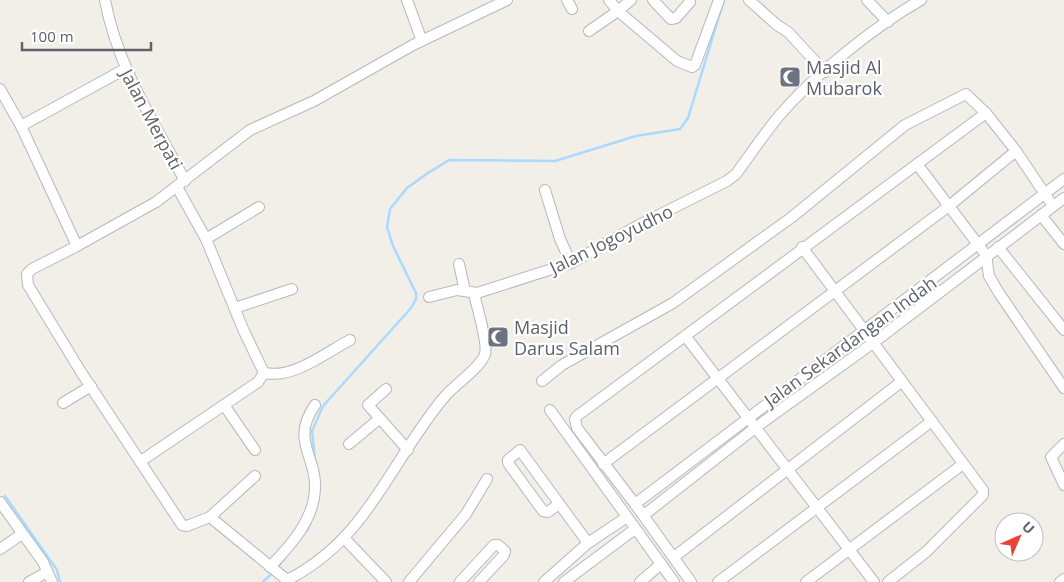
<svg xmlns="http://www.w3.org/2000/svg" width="1064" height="582" viewBox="0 0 1064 582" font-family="'Open Sans',sans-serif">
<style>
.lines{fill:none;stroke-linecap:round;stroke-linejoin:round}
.stream{stroke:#aadaff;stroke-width:2.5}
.minor-casing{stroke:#b5b8bc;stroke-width:12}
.minor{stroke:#fff;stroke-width:10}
.labels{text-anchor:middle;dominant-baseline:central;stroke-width:4.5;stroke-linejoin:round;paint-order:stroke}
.worship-label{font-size:18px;fill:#5b616d;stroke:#fff;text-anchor:start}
.street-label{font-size:18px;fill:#5f6368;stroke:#fff}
</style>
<rect width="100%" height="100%" fill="#f1efe8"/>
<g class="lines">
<g class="stream">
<path d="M315 460 312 431 323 406 411 308 416 299V293L393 246 387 227 390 209 407 188 428 173 449 160 555 161 636 136 680 129 688 118 724 0"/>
<path d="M5 496 57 570 60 582"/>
<path d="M303 535 308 529 318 502"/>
<path d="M276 569 286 557"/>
<path d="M263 582 272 573"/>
</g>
<g class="minor-casing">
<g id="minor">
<path d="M105 0C117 66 154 122 185 181"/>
<path d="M407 0 422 41"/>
<path d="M567 0 572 9"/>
<path d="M631 0 618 11 677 61 692 67 695 65 719 0"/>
<path d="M653 0 671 19 676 18 690 2"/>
<path d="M749 0 777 25 788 32 825 72"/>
<path d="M867 0 888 22"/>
<path d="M589 31 618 11 609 0"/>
<path d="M0 89 21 126 77 246 32 269 27 274 28 285 81 372 182 525 187 526 210 517 287 580C369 539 391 459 446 395 456 384 481 367 485 354 488 344 478 310 475 298L477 293 571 263 639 225 727 181 736 174C750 155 764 134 779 116 814 75 875 26 921 0"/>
<path d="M21 126 125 69"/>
<path d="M917 164 986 255 989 276 999 293 1064 388"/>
<path d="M545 190 560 239 571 263"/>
<path d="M1041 215 1064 244"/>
<path d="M206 239 259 207"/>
<path d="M77 246 156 202 250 130 314 101 413 45 507 0"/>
<path d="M802 247 983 490V495L926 552 888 582"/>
<path d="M998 247 1064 330"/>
<path d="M459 264 465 291"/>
<path d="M429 297 457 290 477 293"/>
<path d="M235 308 292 289"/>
<path d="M686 337 874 582"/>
<path d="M264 373C294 379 325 353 350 340"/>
<path d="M542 381 562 365 673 303 792 217 905 125 966 94 986 113"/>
<path d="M386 389 368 405 408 450"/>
<path d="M63 403 91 386"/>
<path d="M224 405 255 450"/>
<path d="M550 410 674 582"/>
<path d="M349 444 379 419"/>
<path d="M1064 444 1051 457 1064 485"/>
<path d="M141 461 258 382 264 373 243 329 206 239 177 187"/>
<path d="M603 464 949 206 1016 151"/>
<path d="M0 502 43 562 52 582"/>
<path d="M559 504 548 512 543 511 508 463V460L520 450 588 543"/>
<path d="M635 504 1064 179"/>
<path d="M644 515 755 428 873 343 1064 198"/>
<path d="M210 517 255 476"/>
<path d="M344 538 386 582"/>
<path d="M0 549 22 534"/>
<path d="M674 557 901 382"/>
<path d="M270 567C290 546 314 520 315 489 317 456 290 441 315 405"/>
<path d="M29 582 47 572"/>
<path d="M409 582 466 514 487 479"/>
<path d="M460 582 494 545H498L505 551 504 555 479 582"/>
<path d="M544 582 588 543 627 517"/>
<path d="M564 582 635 529"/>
<path d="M640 582 661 564"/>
<path d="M691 582 635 504 577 428 575 419 577 416 986 113 1016 151 1053 206"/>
<path d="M718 582 932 421"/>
<path d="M806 582 963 464"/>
<path d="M1060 582 1064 579"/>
</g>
</g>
<use href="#minor" class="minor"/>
</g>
<defs>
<g id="mosque-square" transform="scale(1.125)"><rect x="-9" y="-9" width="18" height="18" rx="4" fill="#6b7280" stroke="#fff"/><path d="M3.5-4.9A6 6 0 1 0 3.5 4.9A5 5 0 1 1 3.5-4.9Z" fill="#fff"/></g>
</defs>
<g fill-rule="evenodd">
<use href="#mosque-square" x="790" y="77"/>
<use href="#mosque-square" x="498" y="337"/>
</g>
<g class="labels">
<g class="worship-label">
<text x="806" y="67">Masjid Al<tspan x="806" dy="21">Mubarok</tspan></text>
<text x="514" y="327">Masjid<tspan x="514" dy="21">Darus Salam</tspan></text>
</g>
<g class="street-label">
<text transform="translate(152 119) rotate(62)">Jalan Merpati</text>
<text transform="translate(611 239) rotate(-26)">Jalan Jogoyudho</text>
<text transform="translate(850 341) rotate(-36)">Jalan Sekardangan Indah</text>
</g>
</g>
<g transform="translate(1019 537) rotate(45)"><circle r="24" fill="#ffffff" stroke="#bfc1c3"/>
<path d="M0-4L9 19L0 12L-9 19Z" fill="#ea4335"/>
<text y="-8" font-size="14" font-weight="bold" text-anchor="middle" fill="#5f6368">U</text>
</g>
<path d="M22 42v8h129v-8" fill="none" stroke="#5f6368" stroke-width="2.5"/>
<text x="30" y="42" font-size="15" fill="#5f6368" stroke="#ffffff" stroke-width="4" paint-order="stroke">100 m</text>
</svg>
